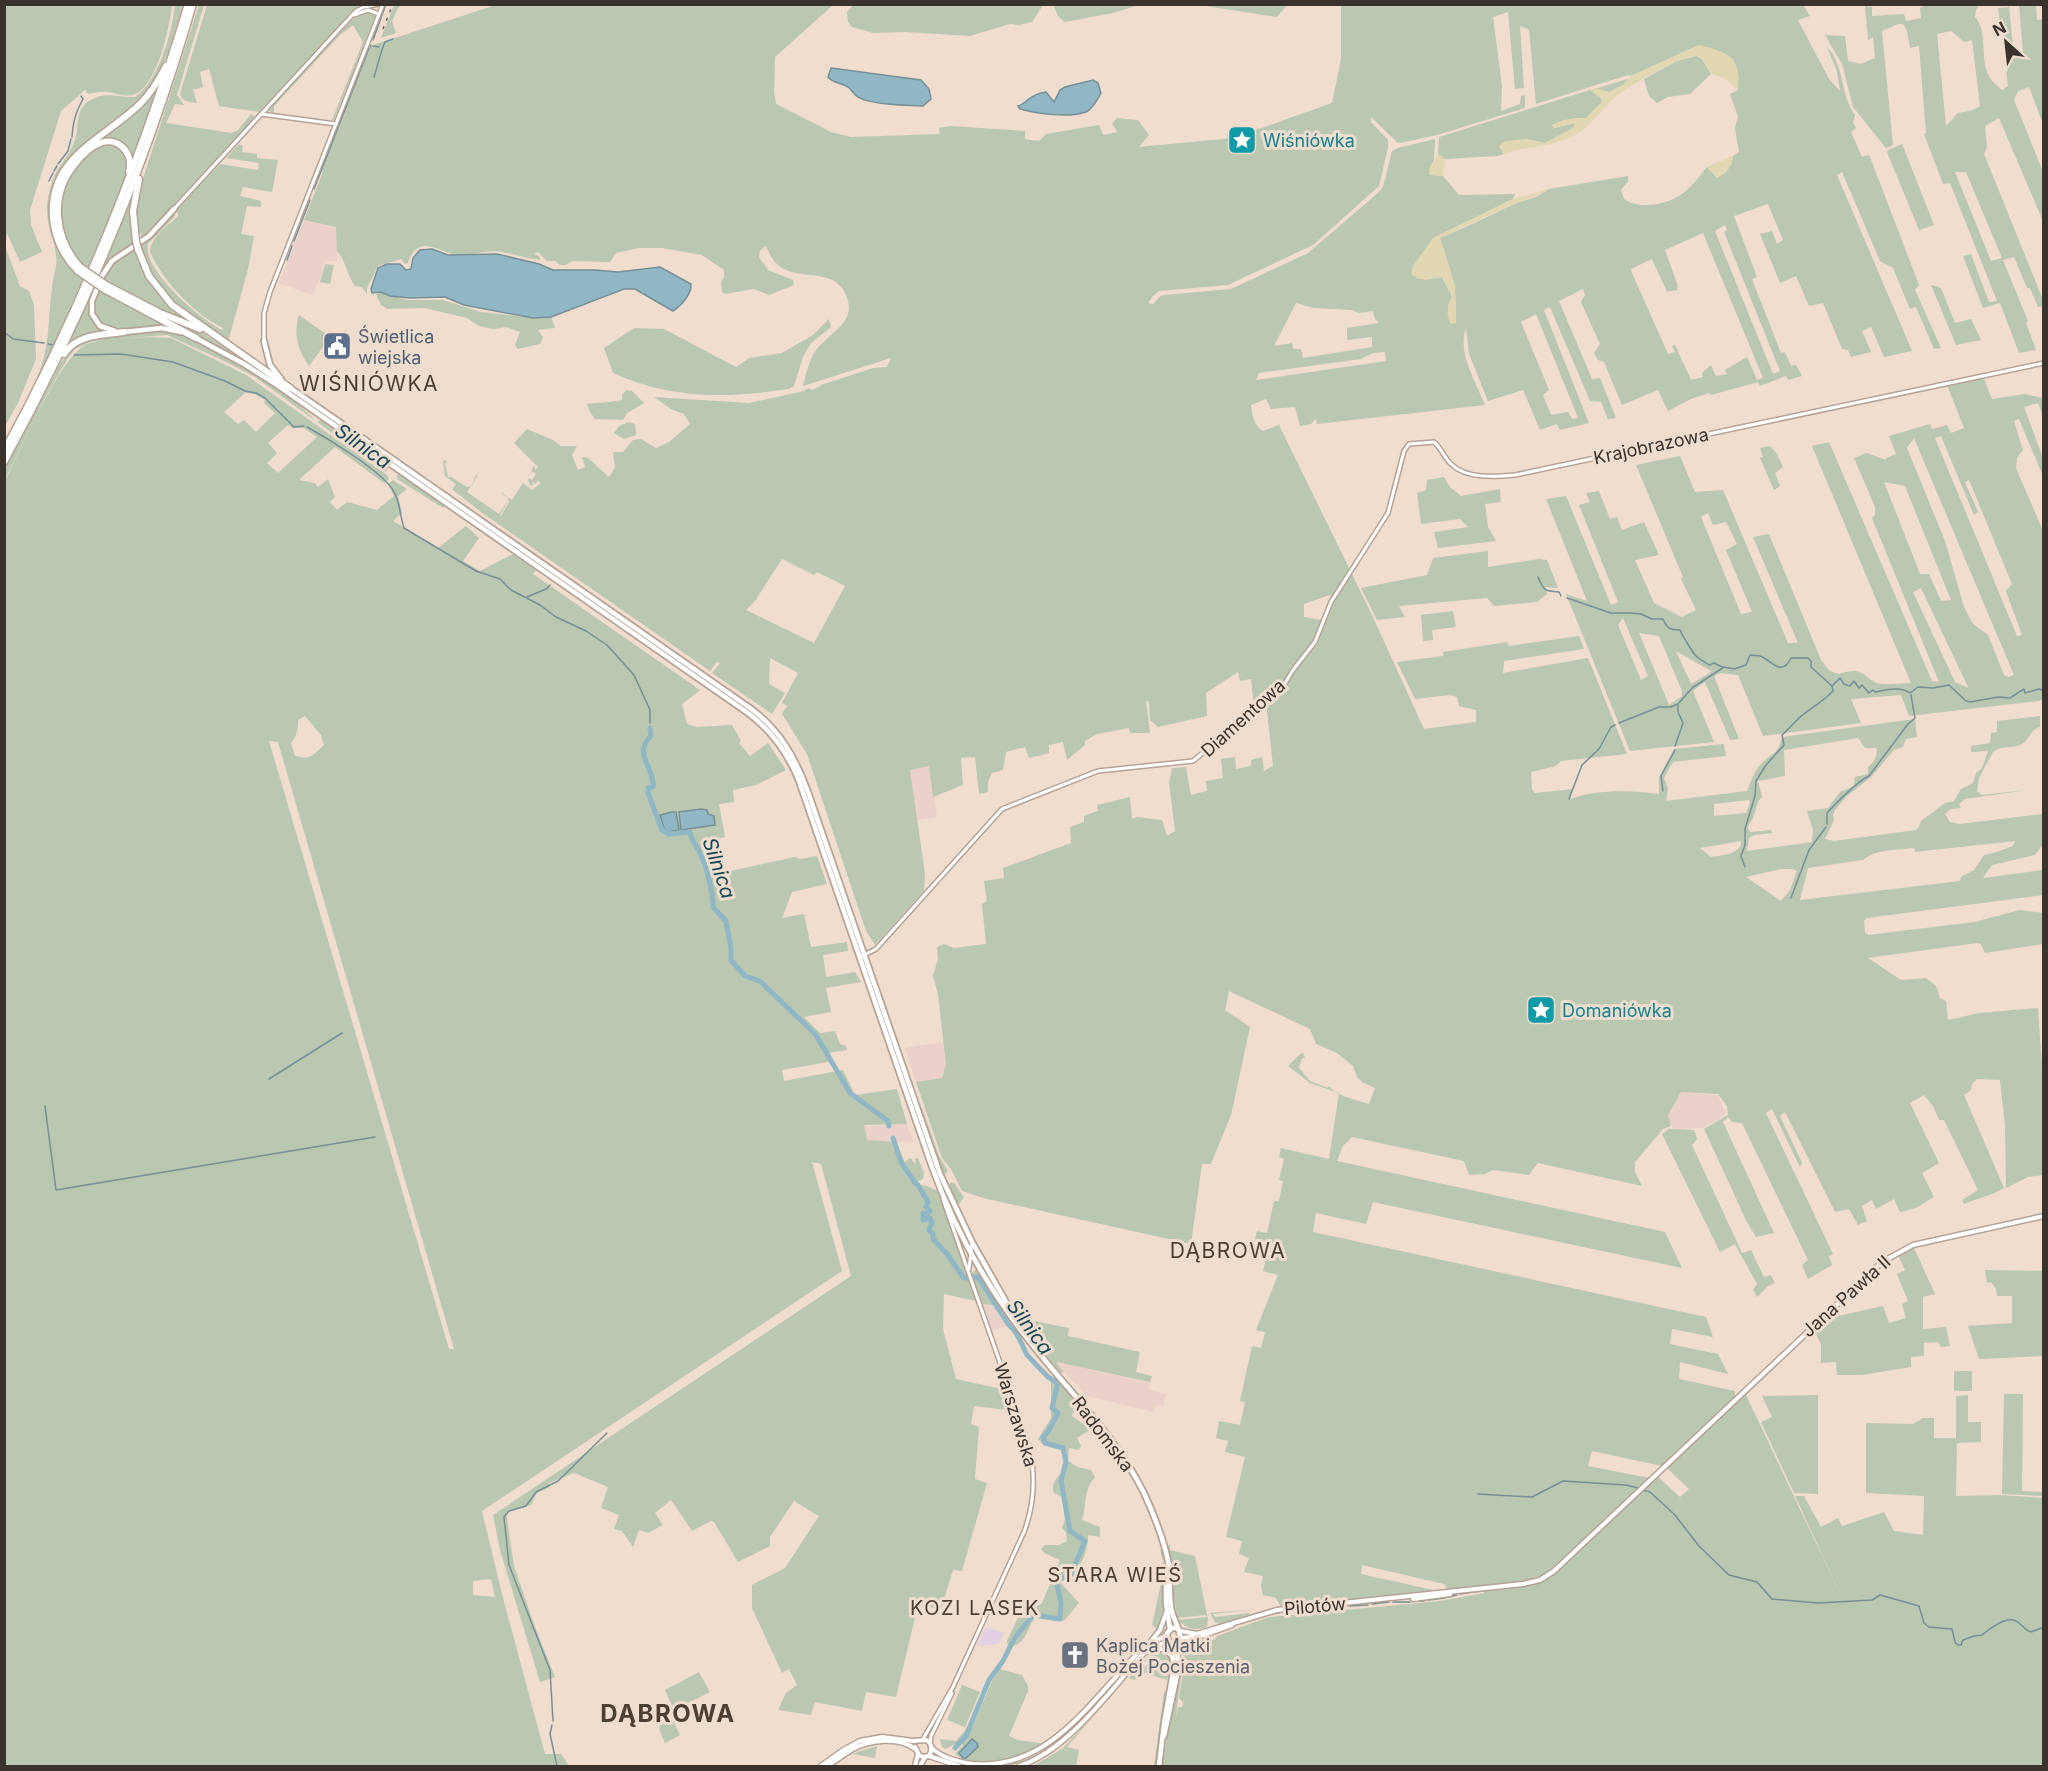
<svg xmlns="http://www.w3.org/2000/svg" width="2048" height="1771" viewBox="0 0 2048 1771" font-family="Inter,sans-serif">
<style>
.industrial{fill:#ead1ca}
.education{fill:#e2d1e2}
.green{fill:#bac7b1;fill-rule:evenodd}
.sand{fill:#e1d7b3}
.water{fill:#91b7c5;stroke:#778f97;stroke-width:1.5}
.lines{fill:none;stroke-linecap:round;stroke-linejoin:round}
.stream{stroke:#778f97;stroke-width:1.5}
.river{stroke:#91b7c5;stroke-width:5}
.tertiary-casing{stroke:#b5a395;stroke-width:6}
.secondary-casing{stroke:#b5a395;stroke-width:7}
.primary-casing{stroke:#b5a395;stroke-width:8}
.motorway-casing{stroke:#b5a395;stroke-width:9}
.tertiary{stroke:#fff;stroke-width:3}
.secondary{stroke:#fff;stroke-width:4}
.primary{stroke:#fff;stroke-width:4.5}
.motorway{stroke:#fff;stroke-width:6}
.rail{stroke:#6c6259;stroke-width:1.5;stroke-dasharray:3 6;stroke-linecap:butt}
.motorway-bridge-casing{stroke:#b5a395;stroke-width:9;stroke-linecap:butt}
.motorway-bridge{stroke:#fff;stroke-width:6}
.labels{text-anchor:middle;dominant-baseline:central;stroke-width:6;stroke-linejoin:round;paint-order:stroke}
.culture-label{font-size:18px;fill:#0d838f;stroke:#f0ddce;text-anchor:start}
.service-label{font-size:18px;fill:#4e5e75;stroke:#f0ddce;text-anchor:start}
.street-label{font-size:18px;fill:#3a332d;stroke:#f0ddce}
.worship-label{font-size:18px;fill:#5b616d;stroke:#f0ddce;text-anchor:start}
.water-label{font-size:20px;font-style:italic;fill:#124857;stroke:#f0ddce}
.neighbourhood-label{font-size:20px;letter-spacing:1.5px;fill:#4d3e32;stroke:#f0ddce}
.quarter-label{font-size:21px;letter-spacing:1.5px;fill:#4d3e32;stroke:#f0ddce}
.district-label{font-size:24px;font-weight:bold;letter-spacing:1.5px;fill:#4d3e32;stroke:#f0ddce}
</style>
<rect width="100%" height="100%" fill="#f0ddce"/>
<g class="industrial">
<path d="M304 220 336 227 337 230V261L325 260 320 279 312 295 279 283Z"/>
<path d="M929 766 937 817 917 820 910 770Z"/>
<path d="M943 1042 946 1065 942 1078 916 1082 905 1048Z"/>
<path d="M1681 1092 1718 1095 1726 1115 1703 1128 1673 1129 1668 1116Z"/>
<path d="M907 1124 913 1142 867 1141 863 1127Z"/>
<path d="M982 1304 993 1305 1006 1326 992 1331Z"/>
<path d="M1057 1362 1150 1382 1149 1390 1166 1394 1163 1406 1156 1405 1154 1412 1087 1396 1057 1364Z"/>
</g>
<path class="education" d="M986 1627 1004 1633 999 1644 979 1646 977 1645Z"/>
<g class="green">
<path d="M5 4 172 5C170 26 157 86 135 94 126 98 116 93 107 92 101 91 94 93 88 94L85 90 61 111 30 210 31 225 42 252 20 262 7 233 5 246 20 286 29 291 34 305 36 359 18 403 5 426Z"/>
<path d="M1053 4H1139V5L1113 13 1065 22 1058 16Z"/>
<path d="M1927 4 1979 5 1976 10 1975 17C1989 33 1979 58 1989 76 1992 82 1998 86 2002 90L2008 86 1998 8 2009 7 2014 56 2023 53 2019 5H2036L2037 20 2043 19V124L2029 87 2018 91 2014 100 2043 172V221L1999 118 1985 126 1987 148 1984 154 2043 300V306L2038 307 2030 288H2027L2014 257 2003 260 2028 321 2026 323 2036 350 2019 353 2000 303 1983 308 1963 256 1971 254 1989 302 1997 301 1950 183 1943 184 1924 134 1926 133 1919 46 1910 48 1907 31 1903 24H1898L1882 31 1893 145 1886 148 1853 107 1842 64 1825 35 1845 36 1848 61 1861 64 1875 58 1873 37 1868 40 1865 6 1872 7V16L1904 14 1906 21 1921 18 1920 8ZM1951 31 1964 42 1972 40 1980 106 1973 110 1958 113 1946 126 1937 34ZM1955 172H1966L2002 258 1991 261Z"/>
<path d="M175 5H183C173 35 167 68 146 93 112 137 40 152 50 223 54 246 67 266 85 280L40 377 38 376C50 347 48 318 52 287 53 276 58 266 56 255 54 239 46 224 47 206 48 195 51 182 57 171 63 161 71 152 75 140 80 125 74 109 91 100 105 91 119 98 135 97 159 81 172 32 175 5Z"/>
<path d="M199 5H204L177 95 184 105 175 104 166 123 232 133 238 130 251 114 255 117 143 238C134 225 137 204 140 188Z"/>
<path d="M207 5V4L359 5 259 112 219 106 209 69 200 72 203 87 193 90 197 103C190 102 182 102 180 94Z"/>
<path d="M394 5H402L398 8 392 21 396 33 381 38Z"/>
<path d="M496 5H833L775 57 774 92 776 104 831 132 851 137 940 134 939 128 950 126 1025 131V139L1039 141 1046 134 1099 125 1103 135 1118 132 1112 124 1117 118 1138 120 1149 135 1139 147 1233 138 1332 103 1341 59V6L1305 5H1803L1810 16 1798 20 1829 79 1840 91 1837 71 1827 47C1845 65 1840 95 1855 115L1853 123 1856 128 1851 132 1862 157 1868 155 1870 157 1919 285 1915 290 1941 348 1934 349 1916 307 1910 309 1893 268 1880 261 1842 172 1837 175 1912 351 1884 357 1871 327 1862 331 1871 352 1851 357 1848 350 1842 349 1823 303 1809 306 1796 276 1780 283 1760 234 1772 231 1777 244 1783 240 1768 204 1734 216 1757 277 1752 279 1781 353 1785 352 1791 366 1796 365 1802 376 1788 380 1786 376 1760 386 1758 382 1711 395 1709 393 1691 399 1668 411 1658 390 1622 405 1604 362 1598 360 1594 353 1600 344 1581 302 1585 295 1583 289 1559 301 1592 379 1600 378 1616 418 1608 419 1601 402 1590 401 1550 307 1544 310 1589 423 1560 430 1557 424 1540 430 1523 390 1488 401 1469 354 1466 328C1457 353 1476 382 1485 405L1317 424 1316 418 1311 424 1300 426 1295 407 1271 409 1266 399 1251 405C1252 414 1254 426 1263 431L1279 425 1371 613 1424 729 1476 722V710L1459 706 1457 697 1450 695 1415 699 1397 662 1443 656V652L1507 642 1509 646 1579 636 1584 649 1504 661 1503 673 1588 658 1627 754 1561 761 1556 766 1531 772 1532 789 1535 793 1573 789 1570 799C1597 789 1631 790 1659 794V777L1674 749 1724 744 1726 756 1673 762 1664 778 1668 788 1666 801 1747 791C1751 782 1754 771 1761 764 1773 752 1778 755 1782 737L1915 719 1917 737 1906 739 1903 747 1894 750 1872 776 1846 797 1835 810 1833 815 1834 820 1825 839 1834 841 1916 830 1919 827 1921 821 1945 803 1954 801 1961 789 1973 783 1976 773 1982 768 1988 751 1971 752V746L1990 743 1991 733 1997 732V721L2040 716V727C2029 731 2029 740 2022 744 2013 749 2001 745 1993 752L1979 778 1977 791 1982 795 2027 790 1965 799 1959 804 1961 808 1951 809 1945 814 1950 822 1959 824 2043 814V844L2035 855 1992 865 1983 878 2043 870V895L1867 918 1864 921 1865 933 1868 935 1974 922 2020 910 2043 913V944L1985 953 1981 944 1977 943 1868 958 1901 980 1926 978 1936 986 1940 998 1946 1001 1948 1020 1979 1013 2038 1008 2043 1082V1175L2028 1177 2006 1188 2005 1126 2000 1080 1977 1079 1972 1084 1971 1090 1964 1095 2004 1188C1991 1196 1978 1198 1964 1204L1962 1200 1978 1190 1944 1120H1939L1933 1106 1924 1095 1910 1103 1939 1163 1922 1173 1934 1197 1916 1208 1900 1212 1894 1199 1876 1209 1872 1200 1862 1206 1867 1221 1858 1225 1849 1209 1835 1212 1785 1112 1780 1116 1802 1163 1800 1167 1772 1109 1766 1113 1833 1254 1829 1256 1832 1265 1808 1279 1802 1265 1808 1260 1742 1123 1732 1122 1728 1117 1723 1122 1774 1233 1756 1237 1747 1222 1704 1129 1728 1115 1727 1106 1718 1094 1681 1092 1668 1115 1671 1126 1663 1129 1635 1162V1172L1642 1186 1538 1163 1529 1175 1493 1170 1485 1174 1469 1175 1464 1161 1352 1137 1343 1146 1337 1161 1665 1232 1682 1268 1373 1202 1366 1224 1316 1213 1313 1232 1706 1317 1713 1337 1672 1329 1670 1344 1718 1354 1728 1374 1680 1362 1679 1379 1735 1391V1396L1662 1466 1592 1451 1588 1466 1649 1478 1554 1569 1536 1580 1448 1590 1444 1584 1362 1565 1361 1574 1433 1590 1281 1607 1276 1598 1263 1595 1261 1585 1263 1576 1244 1572 1249 1558 1239 1554 1242 1541 1226 1537 1245 1457 1225 1452 1228 1441 1216 1438 1219 1421 1240 1425 1245 1402 1240 1401 1252 1346 1261 1348 1265 1332 1256 1330 1278 1275 1263 1271 1270 1242 1255 1239 1257 1231 1267 1233 1274 1201H1279L1283 1181 1279 1180 1284 1159 1279 1157 1281 1148 1329 1159 1339 1093 1310 1083 1288 1066 1300 1054 1303 1053 1305 1058H1302L1299 1068 1310 1081 1328 1088 1329 1086C1336 1096 1357 1100 1369 1104L1375 1088 1362 1082 1357 1077 1353 1066 1337 1053 1316 1044 1310 1029 1229 991 1225 1010 1250 1027 1231 1115 1211 1164H1202L1191 1244 983 1198 962 1191 951 1169 942 1158 916 1082 942 1078 946 1065 938 994 933 976 938 959 937 947 944 944 954 948 986 944 982 904 987 901 984 881 1004 878 1003 868 1071 843 1070 827 1084 822V816L1098 811 1097 805 1130 797 1132 819 1137 817 1162 820 1167 836 1175 831 1169 782 1172 768 1186 767 1191 795 1207 791 1206 781 1223 778 1221 759 1235 757 1236 769 1251 766V760L1262 757 1264 771 1273 766 1266 702 1285 686 1295 670 1317 644 1335 599 1330 595 1304 604V617L1322 620 1314 641 1282 683 1254 707 1251 679 1240 681 1238 672 1206 693 1207 716 1158 727 1150 720 1149 702 1146 701 1150 733H1130L1129 728 1097 734 1085 741V745L1067 760 1063 742 1049 745V753L1029 758 1025 747 1006 752 1003 770 992 773 988 782V792L979 794 975 757 961 758 963 785 933 797 929 766 910 770 925 874 924 891 875 945 866 931 807 754 782 714 787 706 782 703 798 673 770 658 769 684 785 693 772 714 712 673 720 663 717 662 710 671 481 512 452 489 456 484 445 476 443 460 447 461 445 463 448 477H451L467 487 471 486 477 474V477L467 492 499 514 507 502V499V503L500 515 501 516 509 502 508 498 502 494V491L503 494 512 500 523 483 532 490 541 483 538 481 535 484 532 481 533 486 530 485 528 480 529 478 532 480 536 474 532 471 527 478 533 468 532 466 535 467V470L538 467 514 443 527 429 553 440 561 446H577L572 455 578 470 585 467 582 457 588 458 609 477 615 468 613 452H623L633 440 641 439 656 448 669 442 690 424 684 414 671 409 654 397 749 403 804 391 808 388 812 390 819 387 821 385 873 368 887 367 891 358 803 386C806 376 808 364 813 355 826 332 862 324 844 291 830 266 793 283 775 262 771 258 769 251 765 246L760 251 759 257 768 270 793 280 794 285 769 295 754 289 726 294 722 292 721 282 724 277V270L702 255 662 248H638L616 253 610 262 572 261 566 265H560L555 261H547L538 252 534 254 539 256 540 260C527 259 515 254 502 252 488 249 474 255 460 255 441 255 419 230 408 263L405 264 401 259 378 266 367 288V294L362 287 355 286C347 275 346 261 337 251L336 227 304 220 323 172 320 171 368 49 373 45ZM1508 12 1515 89 1524 88 1520 26 1529 30 1536 104 1628 75 1631 76 1699 45 1738 90 1730 94 1738 117 1735 128 1739 152 1733 156 1731 165 1717 178 1707 167C1701 174 1695 183 1688 189 1673 204 1642 211 1624 199L1621 190 1628 181V176L1549 189 1536 197 1514 204 1468 226 1440 238 1455 286 1456 322 1448 306 1452 297 1442 277 1424 280 1425 251 1433 238 1513 199 1515 194 1459 195 1443 176 1430 175 1429 170 1434 159 1435 139 1398 148 1392 151 1383 187 1379 192 1308 253 1231 289 1164 295 1160 296 1153 304 1148 303 1153 296 1159 291 1228 285 1313 245 1379 186 1388 148V140L1371 122V117L1397 142 1400 143 1437 135 1525 108V95L1521 96 1520 104 1501 111 1502 86 1493 17ZM1725 225 1727 230 1724 232 1780 371 1773 374 1715 231ZM1703 233 1763 378 1757 380 1747 357 1725 370 1727 374 1716 376 1711 365 1702 373 1703 377 1691 380 1675 345 1672 346 1675 352 1668 354 1632 273 1631 269 1652 259 1667 292 1677 290 1678 286 1665 250ZM1296 303 1314 308 1352 310 1358 313 1373 311 1375 319 1379 323 1347 328V340L1372 337V347L1303 358 1301 349H1293L1292 343 1274 346ZM1536 314 1578 418 1572 419 1568 412 1551 415 1543 395 1549 390 1521 322ZM1373 353 1385 352 1386 361 1256 380 1259 373 1361 359ZM782 559 814 575 817 572 845 586 814 643 746 610 755 601ZM1858 738 1865 748H1877C1877 756 1875 762 1868 767V774L1855 777 1854 786 1840 792 1828 808 1807 811 1813 830 1812 842 1747 851 1749 838 1754 835 1772 833 1771 830 1750 832 1748 828C1749 822 1753 820 1754 815 1757 808 1756 803 1762 797L1758 781 1785 776 1784 750ZM1749 800 1750 803 1746 813 1714 816V804ZM1741 841V846C1733 855 1723 855 1711 857L1700 848ZM2015 841 2013 846 1997 852 1984 855 1974 870 1961 877 1960 881 1800 900 1808 868 1863 860C1876 849 1897 850 1914 848L1915 852ZM1781 869H1793L1797 871 1790 890 1781 901 1746 877Z"/>
<path d="M853 5V4L1043 5 1032 22 1019 25 1010 24 970 36 905 32 873 33 852 27 848 22 847 12Z"/>
<path d="M1199 5H1287L1277 17Z"/>
<path d="M366 12H371L375 16 334 120H332L363 42 353 25 340 35 274 106V113L269 111 268 109 353 19Z"/>
<path d="M1696 56 1702 59 1711 74 1690 94 1668 97 1657 103 1649 96 1644 79 1677 61Z"/>
<path d="M163 77 133 164C120 120 81 148 66 174 59 186 55 201 56 215 57 229 61 243 69 255 72 260 77 264 79 270 62 250 52 229 56 203 62 156 105 137 137 109 148 100 156 89 163 77Z"/>
<path d="M1627 79H1628L1623 85 1609 92 1595 89Z"/>
<path d="M1590 90 1602 99 1601 103 1586 118H1576L1552 125 1554 128 1575 123V127L1545 143 1526 139 1499 146 1504 154 1498 156 1445 159 1438 154 1439 137Z"/>
<path d="M105 143 116 144 126 154 128 171 88 271C80 263 73 256 67 246 48 207 67 160 105 143Z"/>
<path d="M239 144 243 146 242 152 257 154V158L278 160 272 192 243 187 240 196 261 201V207L247 206 241 234 254 236 248 269 228 342C185 311 160 300 140 249L144 247 140 248V245L175 212V216L148 244C142 270 201 320 222 330L223 328C193 313 164 282 150 252 151 236 168 226 178 216L177 209 220 164 258 170 259 163 226 158Z"/>
<path d="M1902 144 1934 225 1919 230 1887 152 1888 150Z"/>
<path d="M134 190 131 222 134 244 116 256 99 279Z"/>
<path d="M135 247C148 286 166 301 197 326L168 315 108 284 110 280 107 283 101 280 111 264Z"/>
<path d="M325 264 334 265 330 284 320 282Z"/>
<path d="M1931 285 1941 288 1955 323 1971 319 1981 340 1956 345Z"/>
<path d="M94 287 96 288C87 306 86 321 106 331L66 346Z"/>
<path d="M98 289 168 326C138 326 76 343 98 289Z"/>
<path d="M381 292 406 300H443L481 312 533 318 551 317 555 328 538 330 543 337 540 344 518 349 515 345 520 332 506 327 494 329 479 326 467 318 424 308 387 309 381 305 376 294Z"/>
<path d="M151 312 201 332 270 376 269 378 256 368Z"/>
<path d="M299 315 330 337 309 366C298 350 293 335 299 315Z"/>
<path d="M829 319 831 327 811 343 803 357 794 386 789 389C725 398 674 400 613 373L604 348 634 328 664 329 736 367 749 358 782 353 813 335Z"/>
<path d="M161 330C181 333 198 343 217 353 253 372 288 393 317 422L321 420 388 468 386 472 255 377 222 360 167 335 93 341 75 349 68 358 46 396 5 479V467L24 433 57 368 73 346 92 338Z"/>
<path d="M147 337 171 338 246 375 387 475 389 479 384 483 335 447 299 480 315 483 318 487 328 479 335 497 330 502 337 510 347 502 377 510 394 496 388 484 393 480 407 489 398 496 402 513 393 521 438 548 466 526 479 538 463 561 480 571 513 554 536 570 533 574 700 690 682 704 687 724 697 727 732 725 741 741 739 743 750 756 768 743 786 770 756 785 733 790 734 802 719 804 725 837 700 842 711 875 795 857 800 859 817 856 827 884 792 892 782 918 804 914 811 947 847 942 848 951 823 955 826 977 855 972 861 982 826 988 831 1012 804 1017 820 1033 835 1031 840 1044 846 1046 847 1050 828 1053 834 1061 782 1070 784 1081 843 1070 855 1095 897 1089 907 1124 864 1125 867 1140 896 1142 907 1167 905 1161 911 1158 914 1163 916 1162 915 1159 918 1158 924 1173 923 1179 917 1182V1185L927 1186 938 1191 976 1301 944 1294 943 1329 956 1379 1006 1390 1014 1411 974 1406 971 1424 979 1427 975 1479 987 1483 962 1571 953 1570 941 1609 918 1605 896 1697 866 1692 862 1711 815 1702 811 1715 778 1710 786 1693 797 1685 789 1669 782 1673 752 1608V1585L785 1568 819 1516 794 1501 770 1537V1546L738 1562 714 1522 711 1521 692 1531 671 1500 655 1513 663 1525 648 1533 639 1530 633 1547 622 1531 614 1529 619 1515 601 1508 608 1487 574 1473 549 1483 550 1487 537 1493 531 1505 506 1512 514 1566 535 1627 555 1677 540 1682 500 1550 493 1515 851 1276 821 1164 812 1162 842 1271 482 1511 503 1598 545 1754H561L569 1766H5L4 483C19 454 61 354 87 344 105 337 129 339 147 337ZM245 393 255 394 265 400 264 403 275 413 256 432 244 420 238 424 224 412ZM288 425 292 428H304L317 437 278 473 267 463 277 453 268 443ZM305 716 321 735 324 745C312 755 313 760 295 756L291 743C297 736 298 729 298 720ZM269 741 278 742 454 1349H449ZM491 1579 495 1597 473 1595V1581Z"/>
<path d="M1983 376 1992 399 2025 394 2043 398V416L2038 403 2024 407 2043 458V476L2019 419 2014 421 2023 450 2017 458 2016 468 2043 531V699L2039 701 1909 716 1901 695 1851 699 1861 723 1763 736 1738 675 1720 673 1714 676 1739 739 1730 740 1705 682 1693 691 1714 742 1630 751 1566 594 1587 601 1546 499 1566 496 1611 605 1618 602 1579 505 1590 502 1586 493 1599 491 1610 519 1617 517 1622 530 1644 522 1659 555 1635 560 1654 603 1682 617 1696 610 1681 579 1683 577 1636 465 1680 456 1695 492 1723 490 1788 643H1798L1753 537 1769 534 1821 660 1830 671 1839 674C1866 664 1863 681 1882 684 1891 685 1902 683 1911 683L1812 446 1829 442 1932 681 1939 682 1872 518 1875 515V507L1854 458 1867 453 1886 460V458L1896 454 1889 436 1930 424 1932 429 1947 425 1951 433 1964 428 1947 385ZM1941 436 1974 515 1978 512 1965 482 1969 480 2012 584 2006 591 2022 635 2017 636 1935 438ZM1914 438 2014 675 2008 677 2004 675 1988 635 1973 624 1964 607 1945 541 1907 448ZM1884 482 1905 486 1951 600 1941 601 1929 574H1920ZM1708 513 1713 525 1726 522 1737 544 1726 550 1752 612 1741 614 1701 517ZM1921 588 1968 687V688L1955 682 1913 592ZM1623 618 1648 676 1641 680 1618 625ZM1639 633 1659 636 1682 691V696L1669 705ZM1676 651 1711 671V672L1691 684Z"/>
<path d="M626 390 632 391 644 403 627 413 623 420 595 419 590 412 587 404C599 402 610 403 622 400V395Z"/>
<path d="M629 422 635 424 636 435 624 439 614 433 619 426Z"/>
<path d="M1770 446 1777 454 1783 467 1775 473 1780 486 1774 490 1760 458 1763 457 1760 448Z"/>
<path d="M397 475H400L445 506 443 508 397 479Z"/>
<path d="M1444 477 1450 487 1461 496 1500 489 1501 502 1485 504 1488 527 1496 541 1438 548 1434 532 1468 527 1460 519 1421 524 1417 493 1426 490 1427 480Z"/>
<path d="M1488 551V567L1539 559 1547 560 1558 588 1546 587 1547 594 1537 602 1494 606 1487 598 1399 606 1405 617 1377 620 1361 588 1427 575 1433 558Z"/>
<path d="M1453 611 1456 627 1432 630 1433 640 1423 641 1421 615Z"/>
<path d="M918 1096 939 1156 948 1171 944 1175Z"/>
<path d="M1669 1129 1694 1130 1697 1139 1692 1145 1742 1253 1751 1250 1764 1277 1771 1275 1775 1283 1768 1286 1757 1297 1753 1290 1757 1284 1735 1244 1720 1252 1662 1134Z"/>
<path d="M951 1182 954 1183 964 1197 960 1203 957 1204 949 1186Z"/>
<path d="M1914 1248 1935 1294 1923 1297V1329L1946 1327 1950 1346 1941 1347 1938 1342 1924 1343V1356L1911 1357V1367L1862 1375H1837L1836 1362 1821 1363V1345L1814 1329 1825 1319 1883 1306 1889 1323 1906 1318 1902 1304 1908 1301 1897 1274 1905 1270 1898 1255Z"/>
<path d="M975 1270 980 1273 1021 1336 1027 1354 994 1305 982 1304 971 1274Z"/>
<path d="M1985 1270 2043 1271V1374L2042 1356 1979 1359 1968 1326 2012 1323V1296H1997L1996 1289 1991 1282 1987 1283Z"/>
<path d="M1020 1318 1069 1328 1068 1336 1140 1352 1136 1372 1152 1376 1150 1382 1057 1362V1364L1064 1372 1061 1373 1020 1325Z"/>
<rect x="1954" y="1371" width="18" height="20"/>
<path d="M1053 1379C1069 1382 1079 1401 1072 1416L1082 1423 1091 1422 1096 1426 1077 1438 1081 1446 1079 1450 1069 1448 1068 1461 1078 1467 1091 1470 1095 1477C1082 1493 1088 1501 1082 1520L1100 1527V1537L1088 1535C1088 1555 1081 1563 1071 1580L1059 1581 1079 1603 1064 1621 1035 1617C1027 1628 1025 1649 1008 1645L1007 1641 1021 1611 1035 1608 1042 1603 1060 1560 1044 1553 1041 1549 1045 1545H1059L1067 1541 1066 1532 1062 1528 1065 1520 1062 1497 1054 1493C1049 1478 1065 1476 1065 1462 1065 1457 1062 1451 1061 1447L1042 1443 1038 1439 1051 1418V1381Z"/>
<path d="M1744 1394 1746 1395 1843 1600 1795 1496H1804L1821 1527 1838 1518 1842 1526 1884 1512 1894 1531 1923 1535 1924 1496 1866 1493V1423L1913 1424 1923 1418H1934V1438H1956V1396L1968 1395V1422H1981V1442L1957 1443 1956 1496 2002 1495 2043 1498V1766H1162L1180 1670 1179 1648H1180L1182 1667 1176 1717 1178 1707H1182L1183 1702 1179 1698 1184 1665 1183 1648 1186 1642 1214 1640 1217 1636 1269 1617 1440 1601 1484 1593V1590L1535 1584 1550 1576 1657 1476 1680 1497 1689 1489 1666 1467Z"/>
<path d="M2004 1394H2023L2022 1491 2043 1492V1496L2002 1494Z"/>
<path d="M1818 1395V1494L1794 1493 1761 1422 1772 1417 1762 1396Z"/>
<path d="M1170 1544V1550L1195 1556 1208 1619 1207 1627C1194 1631 1188 1629 1178 1620L1207 1617 1206 1615 1177 1618 1167 1548Z"/>
<path d="M1160 1550H1162L1165 1575 1163 1595 1165 1615 1157 1633 1155 1627 1152 1625 1162 1579 1164 1578V1575L1160 1574 1163 1562Z"/>
<path d="M1260 1609 1213 1614 1215 1617 1249 1613 1250 1615 1221 1625 1215 1622 1210 1613Z"/>
<path d="M1160 1652 1167 1655 1164 1652H1166L1172 1662 1171 1676 1170 1677V1669L1167 1680 1141 1672 1148 1663 1146 1660 1139 1671 1135 1672 1137 1678 1134 1680 1129 1678C1137 1668 1147 1654 1160 1652Z"/>
<path d="M1000 1669 1022 1675 1028 1686V1691L1009 1736 1018 1740 1047 1744 1016 1760 976 1763 975 1761 964 1760 955 1754 963 1745 960 1742 945 1749 942 1747 940 1739 956 1741 968 1727 972 1728 993 1679Z"/>
<path d="M699 1672 710 1692 674 1710 665 1690Z"/>
<path d="M1119 1678C1117 1685 1105 1695 1099 1702 1072 1731 1043 1766 999 1766 1036 1761 1052 1746 1077 1721 1092 1706 1106 1693 1119 1678Z"/>
<path d="M962 1685 980 1692 965 1727 947 1720Z"/>
<path d="M1167 1691 1168 1692 1157 1766H1154L1164 1692Z"/>
<path d="M1093 1717 1067 1747 1079 1750 1076 1766H1033L1062 1749Z"/>
<path d="M669 1718H672L680 1735 665 1743 659 1729 661 1721Z"/>
<path d="M877 1746 875 1758 852 1754Z"/>
</g>
<g class="sand">
<path d="M1699 45C1728 52 1742 57 1738 90 1732 84 1727 80 1719 76 1717 75 1713 75 1711 73 1705 68 1707 58 1697 56 1683 54 1627 87 1615 97 1601 110 1592 125 1575 135 1553 147 1527 146 1504 154L1499 146 1505 141 1526 139 1545 143 1574 127 1575 123 1554 128 1552 125C1562 119 1574 118 1586 118L1601 103 1602 99 1590 90 1595 88 1609 92 1623 85 1631 76Z"/>
<path d="M1438 154 1445 159 1443 176 1430 175 1429 170Z"/>
<path d="M1733 156C1731 167 1728 173 1717 178L1707 167Z"/>
<path d="M1549 189C1538 196 1526 199 1514 204 1489 214 1465 227 1440 238L1455 286 1456 323 1451 324C1445 315 1448 307 1452 297L1443 277C1431 277 1421 284 1411 274L1413 266 1433 238 1513 199Z"/>
</g>
<g class="water">
<path d="M831 68 921 80 929 89 931 99 923 106C908 105 870 105 858 97 854 95 852 90 848 87 840 82 834 84 828 77Z"/>
<path d="M1093 80 1098 83 1101 93C1097 100 1093 109 1086 112 1069 118 1038 114 1020 109L1018 106C1024 105 1024 102 1029 99 1034 95 1040 93 1046 92L1054 102 1060 90 1065 87Z"/>
<path d="M432 249 448 255 497 254 539 264 553 270H595L618 272 660 267 691 284C692 294 681 306 673 311L635 289H624L551 317 533 318 464 305 445 297 410 298 390 296 381 292 372 293 371 289 378 268 387 264H400L406 270 411 269 413 258 420 250Z"/>
<path d="M701 809 707 810 708 814 714 816 715 825 681 830 679 812Z"/>
<path d="M672 812H676L679 830 668 832 664 828 660 815Z"/>
<path d="M972 1739 977 1743 978 1747 966 1758H963L959 1753Z"/>
</g>
<g class="lines">
<g class="stream">
<path d="M373 40 386 4"/>
<path d="M373 46 379 47"/>
<path d="M370 47 371 45"/>
<path d="M374 77C378 65 380 53 385 42L393 39"/>
<path d="M72 137C73 121 76 112 83 99L81 96"/>
<path d="M58 164 68 151 71 139"/>
<path d="M54 171 57 166"/>
<path d="M49 181 53 173"/>
<path d="M314 189 369 48"/>
<path d="M294 241 310 200"/>
<path d="M287 260 292 246"/>
<path d="M4 332 13 339 44 343"/>
<path d="M48 344 53 345"/>
<path d="M74 355 121 354 173 362 225 381 245 391 256 393 265 398 294 427 304 426"/>
<path d="M307 427C327 438 385 473 394 492 400 502 400 517 404 528L476 571 500 579 511 590 540 605 556 617 586 631 607 645 634 675 650 710V723"/>
<path d="M1538 577C1544 591 1544 591 1559 592L1561 596"/>
<path d="M527 597 546 589 550 585"/>
<path d="M1567 598 1611 613H1631L1641 614 1652 619H1663C1667 628 1669 630 1680 630 1682 635 1693 653 1696 656 1699 659 1705 662 1709 665L1714 663 1722 667"/>
<path d="M1619 723 1659 707H1671L1678 704 1692 688 1724 667 1734 669 1746 665 1750 655C1753 656 1757 655 1760 656 1772 660 1781 678 1791 658H1808L1811 661V667L1832 686 1840 678 1844 684 1850 686 1854 681 1859 688 1862 685 1869 693 1873 690 1875 692C1886 690 1900 686 1910 693L1918 687 1933 688 1949 685 1966 701 1970 702 1998 697 2010 698 2024 689 2025 693 2039 689 2044 691"/>
<path d="M1675 746 1683 723 1678 712V705"/>
<path d="M1663 791 1661 776 1675 750"/>
<path d="M1569 799 1582 765 1599 749 1611 727 1615 725"/>
<path d="M1827 824V813C1836 803 1858 781 1869 776L1908 724 1915 718 1911 695"/>
<path d="M1745 867 1741 856 1745 845V829L1755 796 1756 781 1766 765 1784 745 1782 735C1788 730 1794 723 1799 718 1810 708 1823 702 1833 691L1832 686"/>
<path d="M1791 898 1809 850 1826 827"/>
<path d="M269 1079 342 1033"/>
<path d="M45 1106 56 1190 375 1137"/>
<path d="M1643 1490 1650 1492 1674 1514 1699 1546 1729 1575 1757 1582 1772 1599 1818 1603 1872 1600 1880 1595 1919 1606 1924 1623 1929 1627 1952 1629 1955 1642 1958 1645H1961L1963 1640 1974 1636 1982 1635C1989 1629 2006 1616 2016 1621 2022 1624 2024 1630 2031 1632L2044 1627"/>
<path d="M1478 1494 1532 1497 1563 1481 1626 1485 1638 1488"/>
<path d="M1474 1592 1481 1591"/>
<path d="M1460 1594 1472 1592"/>
<path d="M1448 1597 1457 1595"/>
<path d="M1428 1600 1445 1598"/>
<path d="M1413 1601H1416"/>
<path d="M1420 1601H1424"/>
<path d="M1393 1602H1410"/>
<path d="M1372 1604 1389 1602"/>
<path d="M1349 1606 1368 1605"/>
<path d="M1339 1607H1346"/>
<path d="M1317 1609H1322"/>
<path d="M1325 1609 1335 1608"/>
<path d="M1305 1610H1313"/>
<path d="M1300 1611H1302"/>
<path d="M1270 1614 1279 1613"/>
<path d="M553 1721 550 1670 509 1565 504 1517 509 1511 526 1506 536 1492 558 1481 607 1433"/>
<path d="M552 1725 550 1734 557 1766"/>
</g>
<g class="river">
<path d="M650 728 651 736C632 754 655 767 653 787L648 788V793L662 830 669 834 690 832C692 843 696 844 700 853 707 867 713 892 713 907L726 921 731 948V960L745 976 760 981 816 1035 850 1093 888 1121 889 1126"/>
<path d="M893 1138 901 1162 915 1183 918 1185 928 1202 926 1207 930 1211 925 1215 923 1213V1220L930 1218 932 1223 929 1230 933 1234V1239L947 1254 963 1277 965 1278 978 1277 1008 1324 1016 1332 1027 1355 1048 1377 1058 1383 1052 1408 1058 1413 1048 1432 1043 1437 1045 1443 1063 1448 1066 1462 1061 1481 1070 1531 1085 1541 1071 1574 1056 1581 1061 1602 1060 1619 1033 1615 1014 1639 1003 1661 989 1680 966 1736 955 1748"/>
</g>
<g class="tertiary-casing">
<g id="tertiary">
<path d="M354 15 368 10 379 14"/>
<path d="M261 114 336 124"/>
<path d="M174 209 356 11 364 7 378 4"/>
<path d="M264 340V313L270 292 383 4"/>
<path d="M860 957 876 949 1002 809 1098 771 1193 761 1284 685 1293 670 1315 642 1331 602 1388 513 1404 451 1409 444 1434 442C1441 448 1444 457 1451 464 1466 479 1495 477 1515 475L2044 363"/>
<path d="M969 1269 972 1243"/>
<path d="M923 1739 953 1687 1024 1532C1035 1503 1036 1476 1029 1446L943 1199"/>
<path d="M930 1743 931 1736 952 1693"/>
</g>
</g>
<g class="secondary-casing">
<g id="secondary">
<path d="M1413 1599 1450 1594"/>
<path d="M1181 1631 1197 1634 1277 1610 1523 1584 1540 1580 1554 1571 1882 1262 1913 1245 2044 1216"/>
<path d="M1181 1638 1201 1636 1232 1625"/>
<path d="M1152 1640 1160 1630 1166 1613"/>
<path d="M1153 1649H1163L1172 1656"/>
<path d="M915 1747 919 1755 923 1757 929 1756"/>
<path d="M931 1747C940 1757 959 1762 973 1764 1052 1771 1094 1695 1143 1648 1150 1642 1159 1640 1167 1635"/>
<path d="M929 1756 959 1766"/>
<path d="M821 1766 845 1749 860 1741 882 1737 913 1741 926 1740C932 1743 933 1750 929 1756"/>
<path d="M827 1766C835 1761 843 1755 851 1750 868 1740 899 1736 915 1749"/>
<path d="M915 1766 918 1754"/>
<path d="M920 1766 925 1757"/>
<path d="M1019 1766C1067 1751 1109 1692 1142 1655L1153 1647 1168 1642"/>
</g>
</g>
<g class="primary-casing">
<g id="primary">
<path d="M115 331 100 326 92 314V301L102 276 112 261 149 236 174 209"/>
<path d="M124 332 162 328 181 332"/>
<path d="M194 337 244 364 274 383 748 713C772 731 788 753 799 781L932 1167C956 1233 991 1294 1035 1348 1073 1396 1117 1438 1144 1493 1154 1515 1165 1542 1169 1566 1170 1580 1169 1593 1171 1607 1172 1619 1183 1632 1179 1640L1171 1643 1167 1639V1633L1172 1628H1178"/>
<path d="M264 341 270 365 281 379"/>
<path d="M289 387 750 708C780 730 795 757 808 792L940 1174 972 1242 1014 1316"/>
<path d="M1166 1575V1603L1170 1629"/>
<path d="M1164 1736 1178 1670 1177 1642"/>
<path d="M1159 1766 1164 1724 1174 1667 1171 1643"/>
</g>
</g>
<g class="motorway-casing">
<g id="motorway">
<path d="M136 241 133 211 139 179"/>
<path d="M138 249 149 276 172 305 290 388"/>
<path d="M80 267C54 238 49 195 75 164 81 156 90 147 100 143 119 136 134 154 129 172"/>
<path d="M78 271C64 257 55 239 53 218 48 157 104 139 140 104 151 93 159 80 166 66"/>
<path d="M106 285 160 313 200 329"/>
<path d="M104 289 196 338"/>
<path d="M64 354C77 334 102 335 124 332"/>
<path d="M4 451C82 308 141 159 188 4"/>
<path d="M4 462C84 316 147 164 193 4"/>
</g>
</g>
<use href="#tertiary" class="tertiary"/>
<use href="#secondary" class="secondary"/>
<use href="#primary" class="primary"/>
<use href="#motorway" class="motorway"/>
<path class="rail" d="M383 29 393 4"/>
<g class="motorway-bridge-casing">
<g id="motorway-bridge">
<path d="M136 241 138 249"/>
<path d="M80 267 106 285"/>
<path d="M78 271 104 289"/>
</g>
</g>
<use href="#motorway-bridge" class="motorway-bridge"/>
</g>
<defs>
<g id="sight-square" transform="scale(1.5)"><rect x="-9" y="-9" width="18" height="18" rx="4" fill="#0f9aa8" stroke="#f0ddce"/><path d="M0-6L1.8-2.2L6-1.7L2.9 1.2L3.7 5.4L0 3.3L-3.7 5.4L-2.9 1.2L-6-1.7L-1.8-2.2Z" fill="#fff"/></g>
<g id="civic-square" transform="scale(1.5)"><rect x="-9" y="-9" width="18" height="18" rx="4" fill="#5c6f8a" stroke="#f0ddce"/><path d="M-.6-6.5H3V-4.5H.6V-3L4-1V1h2V6H-6V1h2V-1L-.6-3ZM-1.2 2.5V6h2.4V2.5Z" fill="#fff"/></g>
<g id="church-square" transform="scale(1.5)"><rect x="-9" y="-9" width="18" height="18" rx="4" fill="#6b7280" stroke="#f0ddce"/><path d="M-1.2-6h2.4v3.5h3.3v2.4h-3.3V6h-2.4V-.1h-3.3v-2.4h3.3Z" fill="#fff"/></g>
</defs>
<g fill-rule="evenodd">
<use href="#sight-square" x="1242" y="140"/>
<use href="#civic-square" x="337" y="346"/>
<use href="#sight-square" x="1541" y="1010"/>
<use href="#church-square" x="1075" y="1655"/>
</g>
<g class="labels">
<g class="culture-label">
<text x="1263" y="140">Wiśniówka</text>
<text x="1562" y="1010">Domaniówka</text>
</g>
<g class="service-label">
<text x="358" y="336">Świetlica<tspan x="358" dy="21">wiejska</tspan></text>
</g>
<g class="street-label">
<text transform="translate(1651 446) rotate(-12)">Krajobrazowa</text>
<text transform="translate(1243 718) rotate(-42)">Diamentowa</text>
<text transform="translate(1846 1296) rotate(-42)">Jana Pawła II</text>
<text transform="translate(1016 1415) rotate(73)">Warszawska</text>
<text transform="translate(1103 1434) rotate(53)">Radomska</text>
<text transform="translate(1315 1606) rotate(-5)">Pilotów</text>
</g>
<g class="worship-label">
<text x="1096" y="1645">Kaplica Matki<tspan x="1096" dy="21">Bożej Pocieszenia</tspan></text>
</g>
<g class="water-label">
<text transform="translate(363 446) rotate(35)">Silnica</text>
<text transform="translate(719 868) rotate(71)">Silnica</text>
<text transform="translate(1030 1327) rotate(54)">Silnica</text>
</g>
<g class="neighbourhood-label">
<text x="1115" y="1575">STARA WIEŚ</text>
<text x="975" y="1608">KOZI LASEK</text>
</g>
<g class="quarter-label">
<text x="369" y="383">WIŚNIÓWKA</text>
<text x="1228" y="1250">DĄBROWA</text>
</g>
<g class="district-label">
<text x="668" y="1713">DĄBROWA</text>
</g>
</g>
<rect width="2048" height="1771" fill="none" stroke="#3a332d" stroke-width="12"/>
<g transform="translate(2006 42) rotate(333)" stroke="#f0ddce" stroke-width="4.5" paint-order="stroke">
<path d="M0-4.5L10 22L0 15L-10 22Z" fill="#3a332d"/>
<text y="-9" font-size="16" font-weight="bold" text-anchor="middle" fill="#3a332d">N</text>
</g>
</svg>
